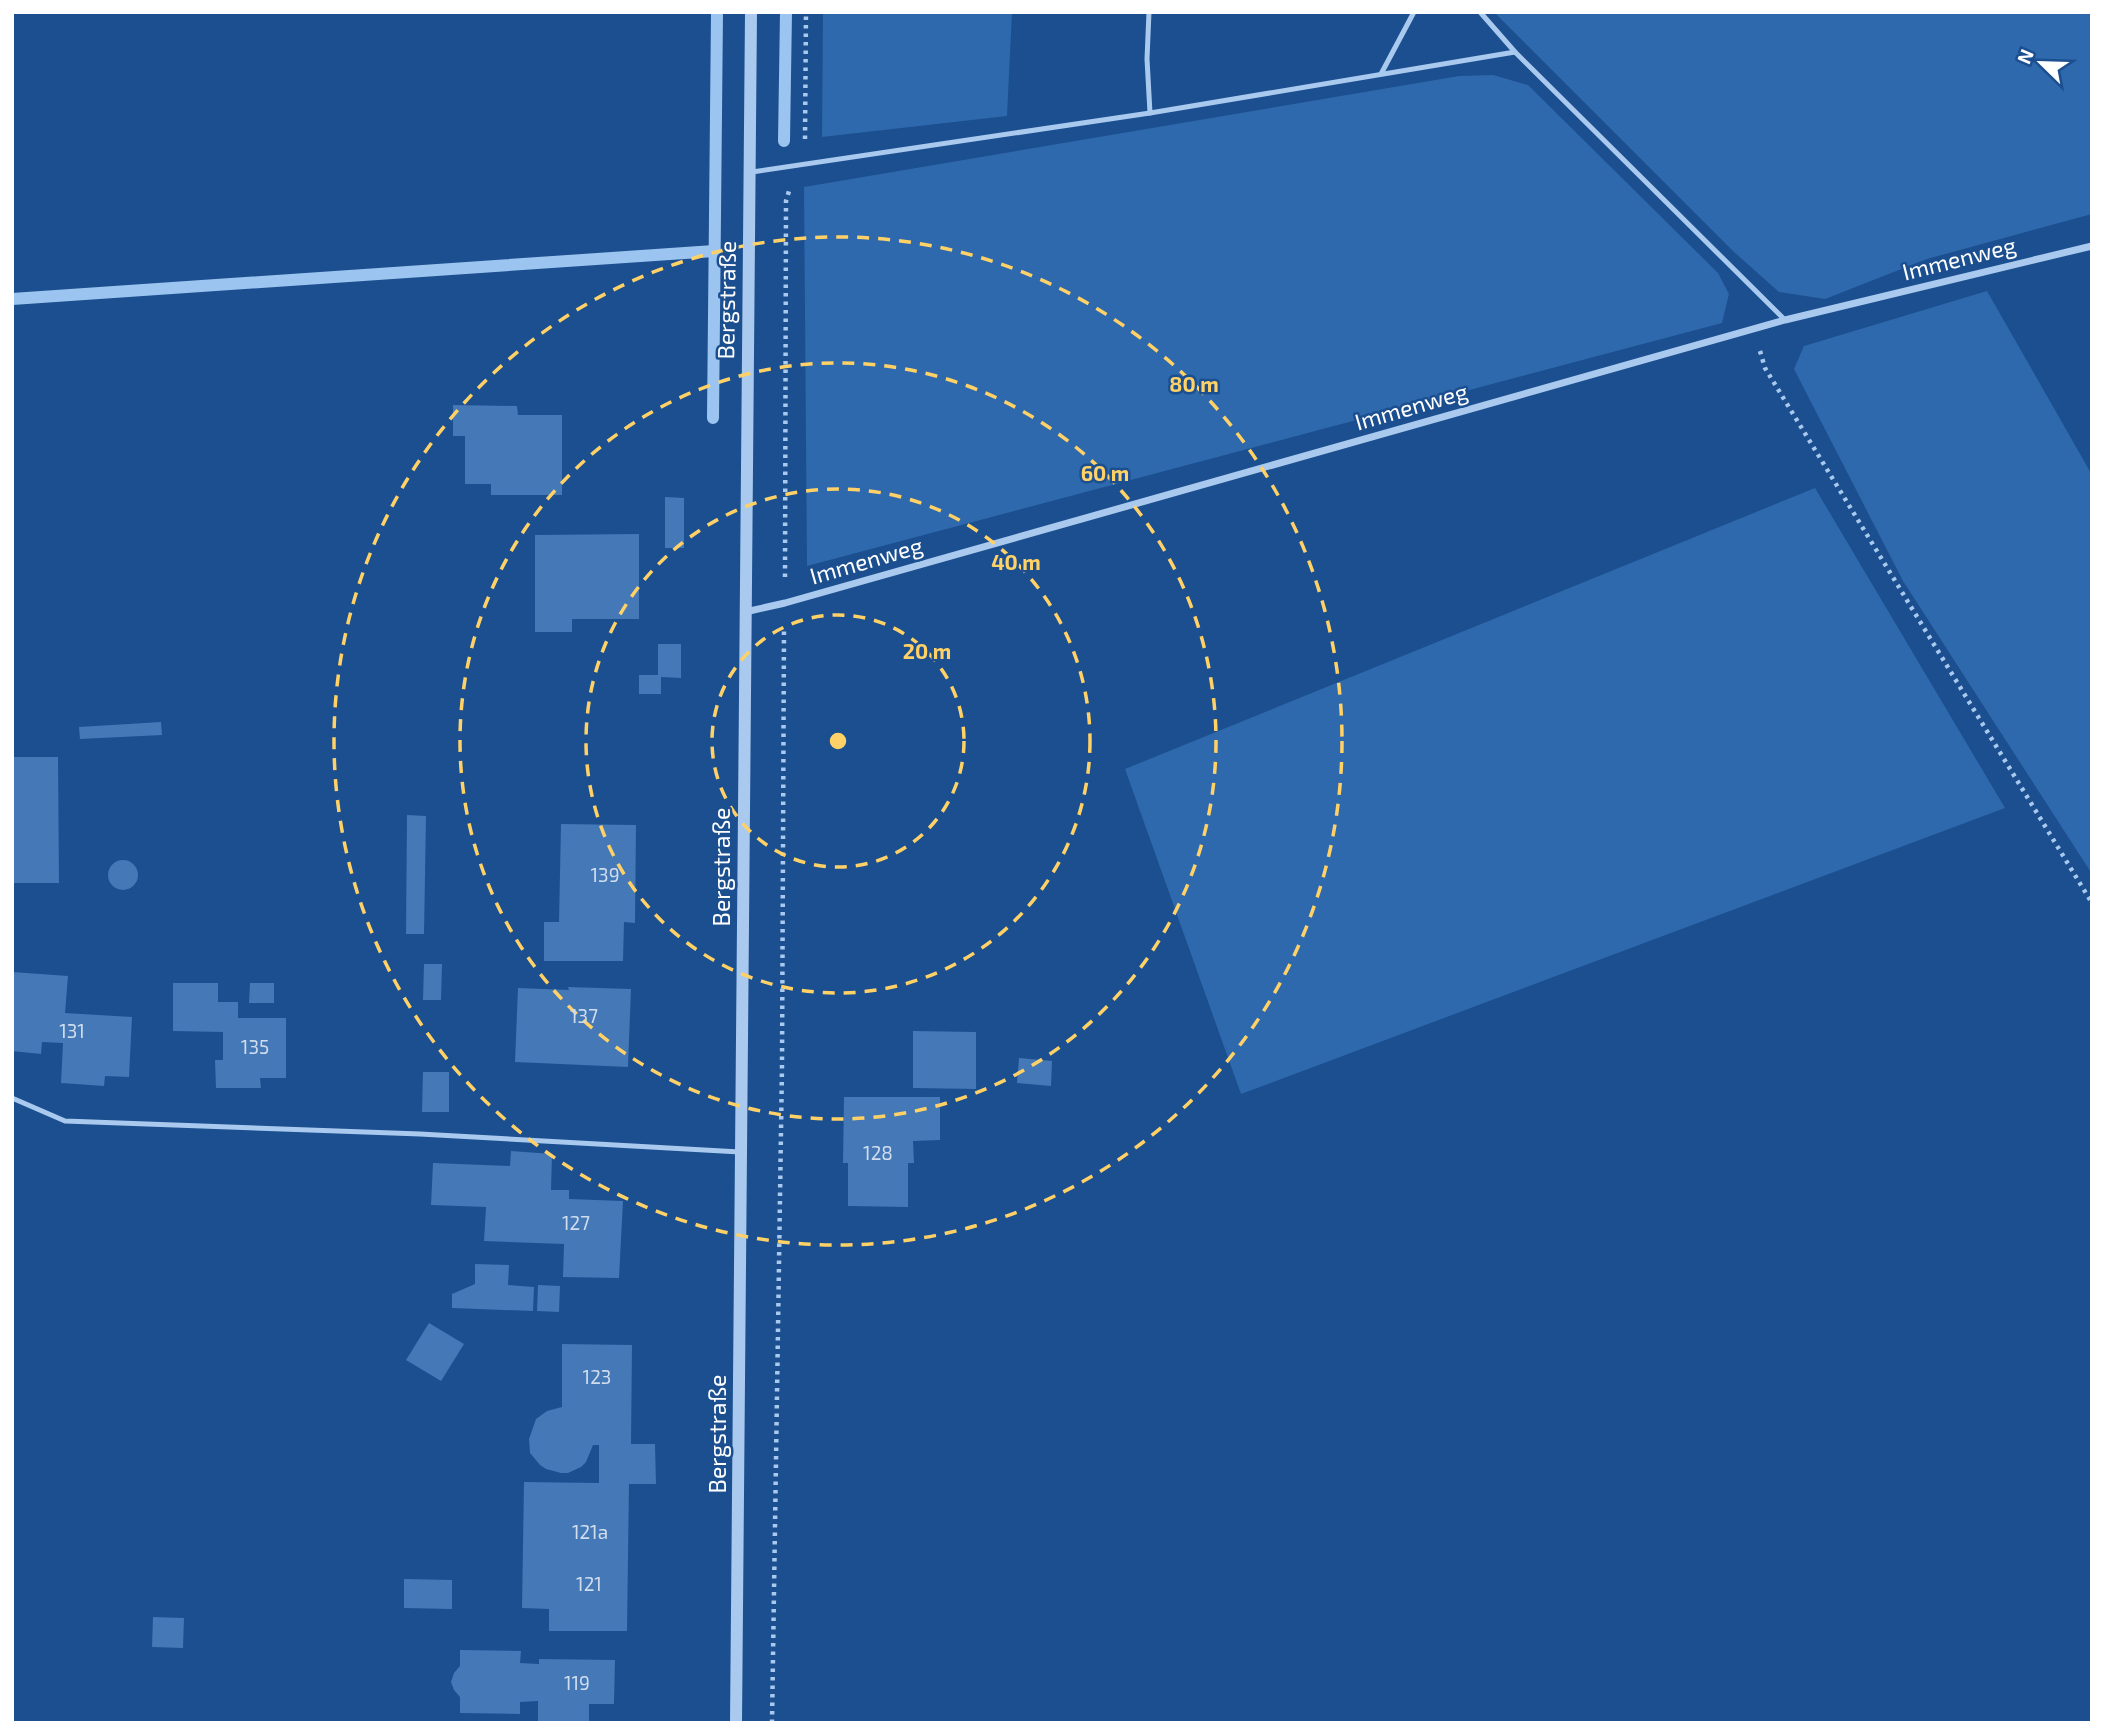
<svg xmlns="http://www.w3.org/2000/svg" width="2104" height="1735" viewBox="0 0 2104 1735" font-family="'Exo 2',sans-serif">
<style>
.green{fill:#2e69ad}
.lines{fill:none;stroke-linecap:round;stroke-linejoin:round}
.stream{stroke:#9cc4f0;stroke-width:12}
.building{fill:#4478b7}
.path{stroke:#a9c9ee;stroke-width:4.5;stroke-dasharray:3.5 5;stroke-linecap:butt}
.service{stroke:#a9c9ee;stroke-width:5}
.minor{stroke:#a9c9ee;stroke-width:7}
.tertiary{stroke:#a9c9ee;stroke-width:12}
.ring{fill:none;stroke:#ffd166;stroke-width:3.5;stroke-dasharray:12 9}
.labels{text-anchor:middle;dominant-baseline:central;stroke-width:5;stroke-linejoin:round;paint-order:stroke}
.number-label{font-size:19px;fill:#d0dded}
.street-label{font-size:23px;fill:#fff;stroke:#1b4f8f}
.centre{fill:#ffd166;stroke:#1b4f8f;stroke-width:3.5}
.ring-label{font-size:21px;text-anchor:middle;font-weight:bold;fill:#ffd166;stroke:#1b4f8f;stroke-width:5;stroke-linejoin:round;paint-order:stroke}
</style>
<rect width="100%" height="100%" fill="#1b4f8f"/>
<g class="green">
<path d="M823 12H1012L1007 116 822 137Z"/>
<path d="M1494 12H2092V214L1927 259 1825 299 1779 292 1734 252Z"/>
<path d="M1493 75 1528 85 1718 273 1729 294 1722 323 807 566 804 187 1459 76Z"/>
<path d="M1987 291 2092 475V874L1903 581 1794 369 1804 346Z"/>
<path d="M1815 488 2005 808 1241 1094 1125 769Z"/>
</g>
<g class="lines">
<g class="stream">
<path d="M784 141 786 12"/>
<path d="M12 299 714 251"/>
<path d="M713 418 717 12"/>
</g>
</g>
<g class="building">
<path d="M453 405 517 406 518 415H562V495H491V484H465V436H453Z"/>
<path d="M665 497 684 498V548H665Z"/>
<path d="M639 534V619H572V632H535V535Z"/>
<path d="M658 644H681V678L661 677V694H639V675H658Z"/>
<path d="M161 722 162 735 80 739 79 727Z"/>
<path d="M12 757H58L59 883H12Z"/>
<path d="M407 815 426 816 424 934H406Z"/>
<path d="M561 824 636 825 635 923 624 922 623 961H544V922H559Z"/>
<circle cx="123" cy="875" r="15"/>
<path d="M424 964H442L441 1000H423Z"/>
<path d="M12 972 68 976 65 1013 132 1017 129 1077 105 1076 104 1086 61 1083 63 1043 42 1042 41 1054 12 1051Z"/>
<path d="M173 983H218V1002H238V1018H286V1078H260L261 1088H216L215 1060H223V1032L173 1031Z"/>
<path d="M250 983H274V1003H249Z"/>
<path d="M568 987 631 989 628 1067 515 1062 518 988 569 990Z"/>
<path d="M913 1031 976 1032V1089L913 1088Z"/>
<path d="M1019 1058 1052 1061 1051 1086 1017 1083Z"/>
<path d="M423 1072H449V1112H422Z"/>
<path d="M844 1097H940V1140L913 1141 914 1163H908V1207L848 1206V1163H843Z"/>
<path d="M511 1151 552 1154 551 1190H569V1199L623 1201 619 1278 563 1277 564 1244 484 1241 486 1207 431 1205 433 1163 510 1166Z"/>
<path d="M475 1264 509 1265 508 1285 534 1287 533 1311 452 1308V1294L475 1284Z"/>
<path d="M538 1285 560 1286 559 1312 537 1311Z"/>
<path d="M429 1323 464 1344 441 1381 406 1360Z"/>
<path d="M562 1344 632 1345 631 1444H655L656 1484H629L627 1631H549V1609L522 1608 524 1482 599 1483V1445H593L586 1462 581 1467 568 1473H561L546 1469 540 1465 530 1453 529 1439 536 1419 547 1411 562 1407Z"/>
<path d="M404 1579 452 1580V1609L404 1608Z"/>
<path d="M153 1617 184 1618 183 1648 152 1647Z"/>
<path d="M460 1650 521 1651 520 1663 539 1664V1659L615 1660 614 1704H589V1723H538V1701L520 1702V1714L460 1713V1697L454 1690 451 1682 454 1673 460 1666Z"/>
</g>
<g class="lines">
<g class="path">
<path d="M805 139 806 12"/>
<path d="M1760 351 1765 368 2092 903"/>
<path d="M785 577 786 201 789 191"/>
<path d="M772 1723 782 1066 784 628"/>
</g>
<g class="service">
<path d="M1149 12 1147 59 1150 113"/>
<path d="M1480 12 1515 52 1785 320"/>
<path d="M1381 74 1414 12"/>
<path d="M752 172 1150 113 1515 52"/>
<path d="M12 1098 65 1121 420 1134 740 1152"/>
</g>
<path class="minor" d="M745 612 785 603 1785 320 2092 246"/>
<path class="tertiary" d="M736 1723 751 12"/>
</g>
<g class="ring">
<circle cx="838" cy="741" r="126"/>
<circle cx="838" cy="741" r="252"/>
<circle cx="838" cy="741" r="378"/>
<circle cx="838" cy="741" r="504"/>
</g>
<g class="labels">
<g class="number-label">
<text x="605" y="874">139</text>
<text x="584" y="1015">137</text>
<text x="72" y="1030">131</text>
<text x="255" y="1046">135</text>
<text x="878" y="1152">128</text>
<text x="576" y="1222">127</text>
<text x="597" y="1376">123</text>
<text x="590" y="1531">121a</text>
<text x="589" y="1583">121</text>
<text x="577" y="1682">119</text>
</g>
<g class="street-label">
<text transform="translate(1959 258) rotate(-14)">Immenweg</text>
<text transform="translate(726 300) rotate(-89)">Bergstraße</text>
<text transform="translate(1411 406) rotate(-16)">Immenweg</text>
<text transform="translate(866 560) rotate(-16)">Immenweg</text>
<text transform="translate(721 867) rotate(-90)">Bergstraße</text>
<text transform="translate(717 1434) rotate(-90)">Bergstraße</text>
</g>
</g>
<circle cx="838" cy="741" r="10" class="centre"/>
<g class="ring-label">
<text x="1194" y="392">80 m</text>
<text x="1105" y="481">60 m</text>
<text x="1016" y="570">40 m</text>
<text x="927" y="659">20 m</text>
</g>
<rect width="2104" height="1735" fill="none" stroke="#ffffff" stroke-width="28"/>
<g transform="translate(2041 63) rotate(293)" stroke="#1b4f8f" stroke-width="5" paint-order="stroke">
<path d="M0-5L12 26L0 18L-12 26Z" fill="#ffffff"/>
<text y="-10" font-size="19" font-weight="bold" text-anchor="middle" fill="#ffffff">N</text>
</g>
</svg>
